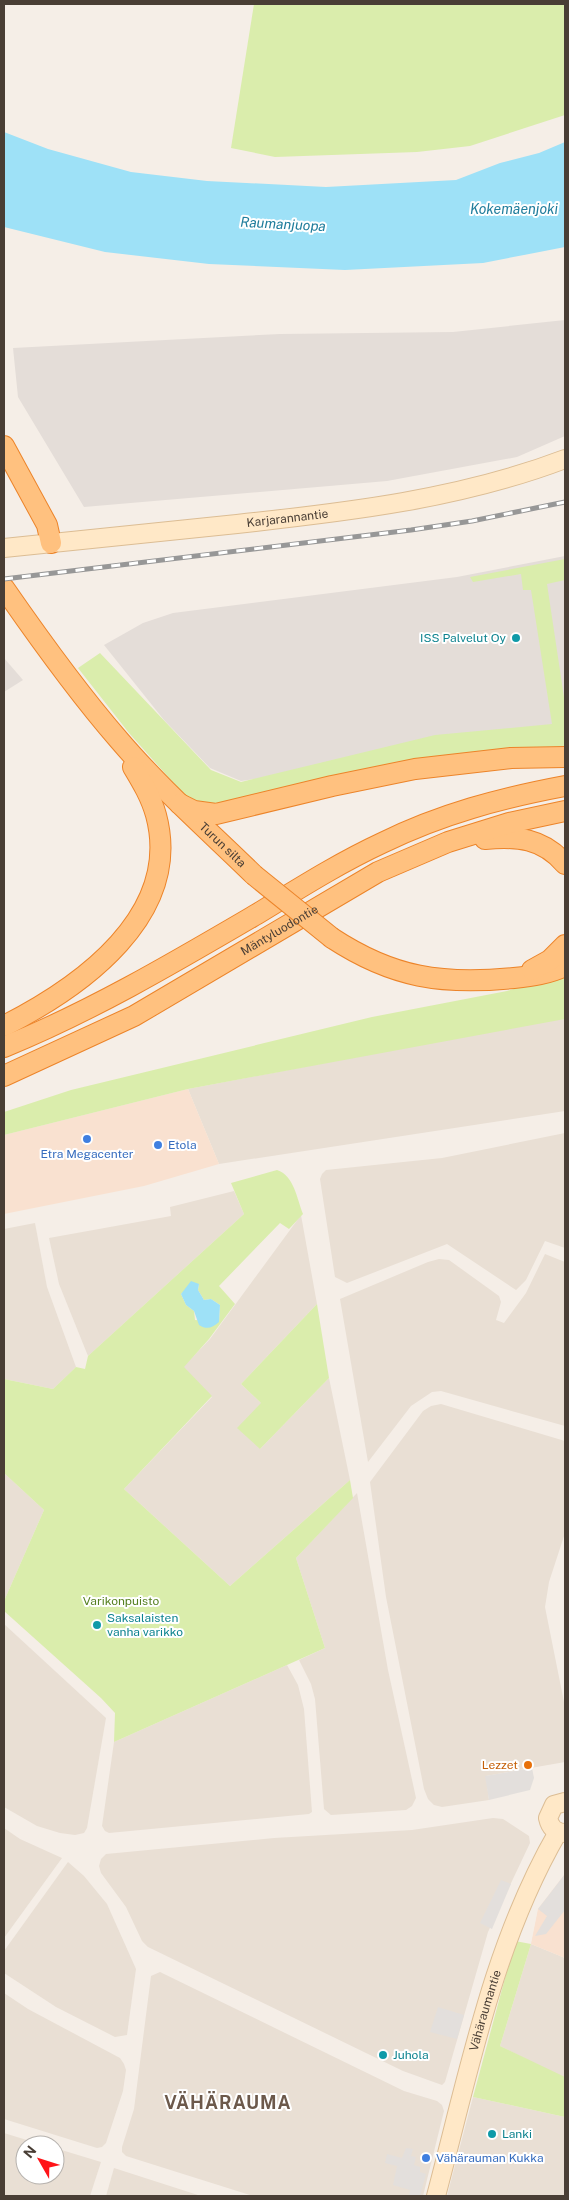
<svg xmlns="http://www.w3.org/2000/svg" width="569" height="2200" viewBox="0 0 569 2200" font-family="'Public Sans',sans-serif">
<style>
.residential{fill:#e9dfd4}
.commercial{fill:#f9e1d0}
.industrial{fill:#e4ddd8}
.green{fill:#daedac;fill-rule:evenodd}
.parking{fill:#e3dfdc}
.water{fill:#9ee1f7}
.lines{fill:none;stroke-linecap:round;stroke-linejoin:round}
.secondary-casing{stroke:#dcbd94;stroke-width:20}
.trunk-casing{stroke:#ec842a;stroke-width:22}
.secondary{stroke:#ffe8c7;stroke-width:18}
.trunk{stroke:#ffc17f;stroke-width:20}
.rail-casing{stroke:#979797;stroke-width:5}
.rail{stroke:#fff;stroke-width:3;stroke-dasharray:9;stroke-linecap:butt}
.trunk-bridge-casing{stroke:#ec842a;stroke-width:22;stroke-linecap:butt}
.trunk-bridge{stroke:#ffc17f;stroke-width:20}
.culture-dot{fill:#0f9aa8;stroke:#fff;stroke-width:2}
.shop-dot{fill:#3f7fe0;stroke:#fff;stroke-width:2}
.food-dot{fill:#e8710a;stroke:#fff;stroke-width:2}
.labels{text-anchor:middle;dominant-baseline:central;stroke-width:4;stroke-linejoin:round;paint-order:stroke}
.street-label{font-size:12px;fill:#493e35;stroke:#fff}
.culture-label{font-size:12px;fill:#0d838f;stroke:#fff;text-anchor:start}
.shop-label{font-size:12px;fill:#366cbe;stroke:#fff;text-anchor:start}
.park-label{font-size:12px;fill:#568022;stroke:#fff}
.food-label{font-size:12px;fill:#c56008;stroke:#fff;text-anchor:end}
.water-label{font-size:14px;font-style:italic;fill:#207d9c;stroke:#fff}
.district-label{font-size:18px;font-weight:bold;letter-spacing:1px;fill:#6c594b;stroke:#fff}
</style>
<rect width="100%" height="100%" fill="#f5eee7"/>
<g class="residential">
<path d="M565 1017V1111L219 1164 188 1089Z"/>
<path d="M565 1133V1248L545 1241 526 1280 516 1290 447 1244 347 1283 335 1277 320 1179 322 1174 326 1170 442 1158Z"/>
<path d="M234 1191 244 1214 88 1356 59 1284 49 1238 171 1216 170 1207Z"/>
<path d="M301 1215 317 1304 241 1384 261 1403 260 1449 329 1378 350 1480 230 1586 124 1489 212 1397 183 1367 210 1339Z"/>
<path d="M35 1223 47 1287 76 1367 53 1389 4 1379V1229Z"/>
<path d="M545 1254 565 1262V1426L441 1391 432 1392 411 1406 368 1462 340 1299 428 1262 439 1259 449 1260 499 1296 501 1302 496 1320 504 1323 526 1293Z"/>
<path d="M441 1404 565 1441V1533L549 1582 545 1607 565 1707V1762L486 1776 489 1800 442 1807 434 1805 428 1799 424 1789 386 1597 370 1482 423 1411 431 1406Z"/>
<path d="M4 1473 44 1510 4 1601Z"/>
<path d="M357 1493 388 1670 416 1798 412 1806 406 1810 331 1815 324 1809 315 1699 311 1684 299 1660 325 1648 296 1558Z"/>
<path d="M4 1624 106 1718 87 1828 84 1833 75 1835 60 1833 37 1826 4 1807Z"/>
<path d="M287 1665 298 1685 304 1709 312 1812 309 1814 109 1833 105 1831 102 1826 114 1742Z"/>
<path d="M493 1818 503 1819 529 1836 530 1843 488 1932 445 2082 442 2085 403 2071 148 1947 142 1941 126 1907 101 1873 99 1866 101 1859 106 1854 274 1838 412 1830Z"/>
<path d="M4 1828 20 1839 62 1858 4 1938Z"/>
<path d="M68 1862 84 1876 107 1904 136 1969 127 2035 115 2037 56 2007 4 1973V1951Z"/>
<path d="M531 1944 565 1958 564 2078 500 2046Z"/>
<path d="M160 1972 404 2091 437 2101 442 2105 444 2111 423 2196H253L126 2156 122 2152V2147L134 2109 151 1976Z"/>
<path d="M4 1993 28 2009 120 2058 124 2064 126 2070 123 2091 106 2143 102 2147 97 2148 4 2119Z"/>
<path d="M473 2097 565 2117V2196H447Z"/>
<path d="M4 2133 43 2145H25V2175H55V2148L101 2162 90 2196H4Z"/>
<path d="M114 2168 201 2196H106Z"/>
</g>
<g class="commercial">
<path d="M188 1089 219 1164 144 1186 4 1214V1135Z"/>
<path d="M565 1874V1958L531 1944 538 1909Z"/>
</g>
<g class="industrial">
<path d="M565 320V436L517 457 387 481 84 507 18 397 13 348 280 334 453 332Z"/>
<path d="M565 556V735L241 781 210 768 164 720 104 645 143 623 173 613 457 577Z"/>
<path d="M4 658 23 680 4 692Z"/>
</g>
<g class="green">
<path d="M254 4H565V115L470 146 417 152 275 157 231 148Z"/>
<path d="M565 559V580L547 584 565 704V751L215 807 196 804 179 789 129 733 78 668 100 653 211 770 241 782 435 735 552 724 531 590H523L521 574 473 582 470 577Z"/>
<path d="M565 972V1019L188 1089 4 1135V1112L71 1090 372 1017 507 991Z"/>
<path d="M277 1170C294 1175 297 1199 303 1214L289 1229 280 1223 219 1286 235 1304 209 1339 184 1367 212 1396 124 1489 230 1586 350 1480 353 1498 296 1558 325 1648 114 1742 115 1713 101 1698 4 1611V1601L44 1510 4 1473V1379L53 1389 76 1367 85 1369 88 1356 244 1214 231 1183ZM199 1284 198 1290 204 1300 211 1299 220 1305 219 1322 195 1320 194 1311 186 1305 181 1294 188 1287Z"/>
<path d="M317 1304 329 1378 260 1449 237 1428 261 1403 241 1384Z"/>
<path d="M515 1941 531 1944 500 2046 565 2077V2117L473 2097Z"/>
</g>
<g class="parking">
<path d="M532 1768 534 1778 530 1790 489 1800 485 1776Z"/>
<path d="M565 1874V1910L546 1934 535 1936 547 1916 538 1909Z"/>
<path d="M501 1880 511 1884 492 1929 480 1923Z"/>
<path d="M438 2007 464 2015 457 2039 430 2032Z"/>
<path d="M406 2148 413 2149 411 2156 416 2157 414 2165 420 2167V2172L426 2174 420 2196H409L410 2190 393 2185 397 2166 385 2163 387 2154 402 2158Z"/>
</g>
<g class="water">
<path d="M4 132 48 149 131 172 207 181 326 187 456 180 500 163 539 153 565 142V247L483 263 345 270 209 264 105 252 4 227Z"/>
<path d="M191 1281 199 1284 198 1290 204 1300 211 1299 220 1305 219 1322C212 1328 207 1330 199 1325L194 1311 186 1305 181 1294Z"/>
</g>
<g class="lines">
<g class="secondary-casing">
<g id="secondary">
<path id="s1" d="M4 548C81 540 159 532 237 524 347 512 460 499 565 459"/>
<path d="M565 1802 554 1805 548 1818C550 1827 555 1833 565 1833"/>
<path id="s2" d="M436 2196C469 2072 493 1944 558 1832"/>
</g>
</g>
<g class="trunk-casing">
<g id="trunk">
<path d="M4 446 47 525 51 543"/>
<path id="s3" d="M4 588C40 640 78 693 119 740 160 788 209 831 254 875"/>
<path d="M180 804 194 811 216 814 332 786 415 769 511 758 565 757"/>
<path d="M485 839C517 836 543 838 565 864"/>
<path d="M332 938C393 978 442 985 514 978 532 976 548 974 565 966"/>
<path d="M532 970 550 960 565 945"/>
<path d="M4 1026C81 987 183 915 156 815 151 797 142 782 133 767"/>
<path d="M4 1047C92 1011 175 962 257 914 298 889 339 863 382 843 441 814 501 798 565 786"/>
<path id="s4" d="M4 1076 134 1016 378 872 448 842 509 823 565 811"/>
</g>
</g>
<use href="#secondary" class="secondary"/>
<use href="#trunk" class="trunk"/>
<g class="rail-casing">
<path id="rail" d="M4 579 411 530 472 521 565 502"/>
</g>
<use href="#rail" class="rail"/>
<g class="trunk-bridge-casing">
<path id="trunk-bridge" d="M254 875 332 938"/>
</g>
<use href="#trunk-bridge" class="trunk-bridge"/>
</g>
<g class="culture-dot">
<circle cx="516" cy="638" r="5"/>
<circle cx="97" cy="1625" r="5"/>
<circle cx="383" cy="2055" r="5"/>
<circle cx="492" cy="2134" r="5"/>
</g>
<g class="shop-dot">
<circle cx="87" cy="1139" r="5"/>
<circle cx="158" cy="1145" r="5"/>
<circle cx="426" cy="2158" r="5"/>
</g>
<circle class="food-dot" cx="528" cy="1765" r="5"/>
<g class="labels">
<g class="street-label">
<text stroke="none"><textPath href="#s1" startOffset="285">Karjarannantie</textPath></text>
<text stroke="none"><textPath href="#s3" startOffset="338">Turun silta</textPath></text>
<text stroke="none"><textPath href="#s4" startOffset="312">Mäntyluodontie</textPath></text>
<text stroke="none"><textPath href="#s2" startOffset="192">Vähäraumantie</textPath></text>
</g>
<g class="culture-label">
<text x="506" y="638" text-anchor="end">ISS Palvelut Oy</text>
<text x="107" y="1618">Saksalaisten<tspan x="107" dy="14">vanha varikko</tspan></text>
<text x="393" y="2055">Juhola</text>
<text x="502" y="2134">Lanki</text>
</g>
<g class="shop-label">
<text x="168" y="1145">Etola</text>
<text x="87" y="1154" text-anchor="middle">Etra Megacenter</text>
<text x="436" y="2158">Vähärauman Kukka</text>
</g>
<g class="park-label">
<text x="121" y="1601">Varikonpuisto</text>
</g>
<g class="food-label">
<text x="518" y="1765">Lezzet</text>
</g>
<g class="water-label">
<text x="514" y="209">Kokemäenjoki</text>
<text transform="translate(283 224) rotate(3)">Raumanjuopa</text>
</g>
<g class="district-label">
<text x="228" y="2102">VÄHÄRAUMA</text>
</g>
</g>
<rect width="569" height="2200" fill="none" stroke="#493e35" stroke-width="10"/>
<g transform="translate(40 2160) rotate(309)"><circle r="24" fill="#ffffff" stroke="#b6b2ae"/>
<path d="M0-4L9 19L0 12L-9 19Z" fill="#ff1418"/>
<text y="-8" font-size="14" font-weight="bold" text-anchor="middle" fill="#493e35">N</text>
</g>
</svg>
